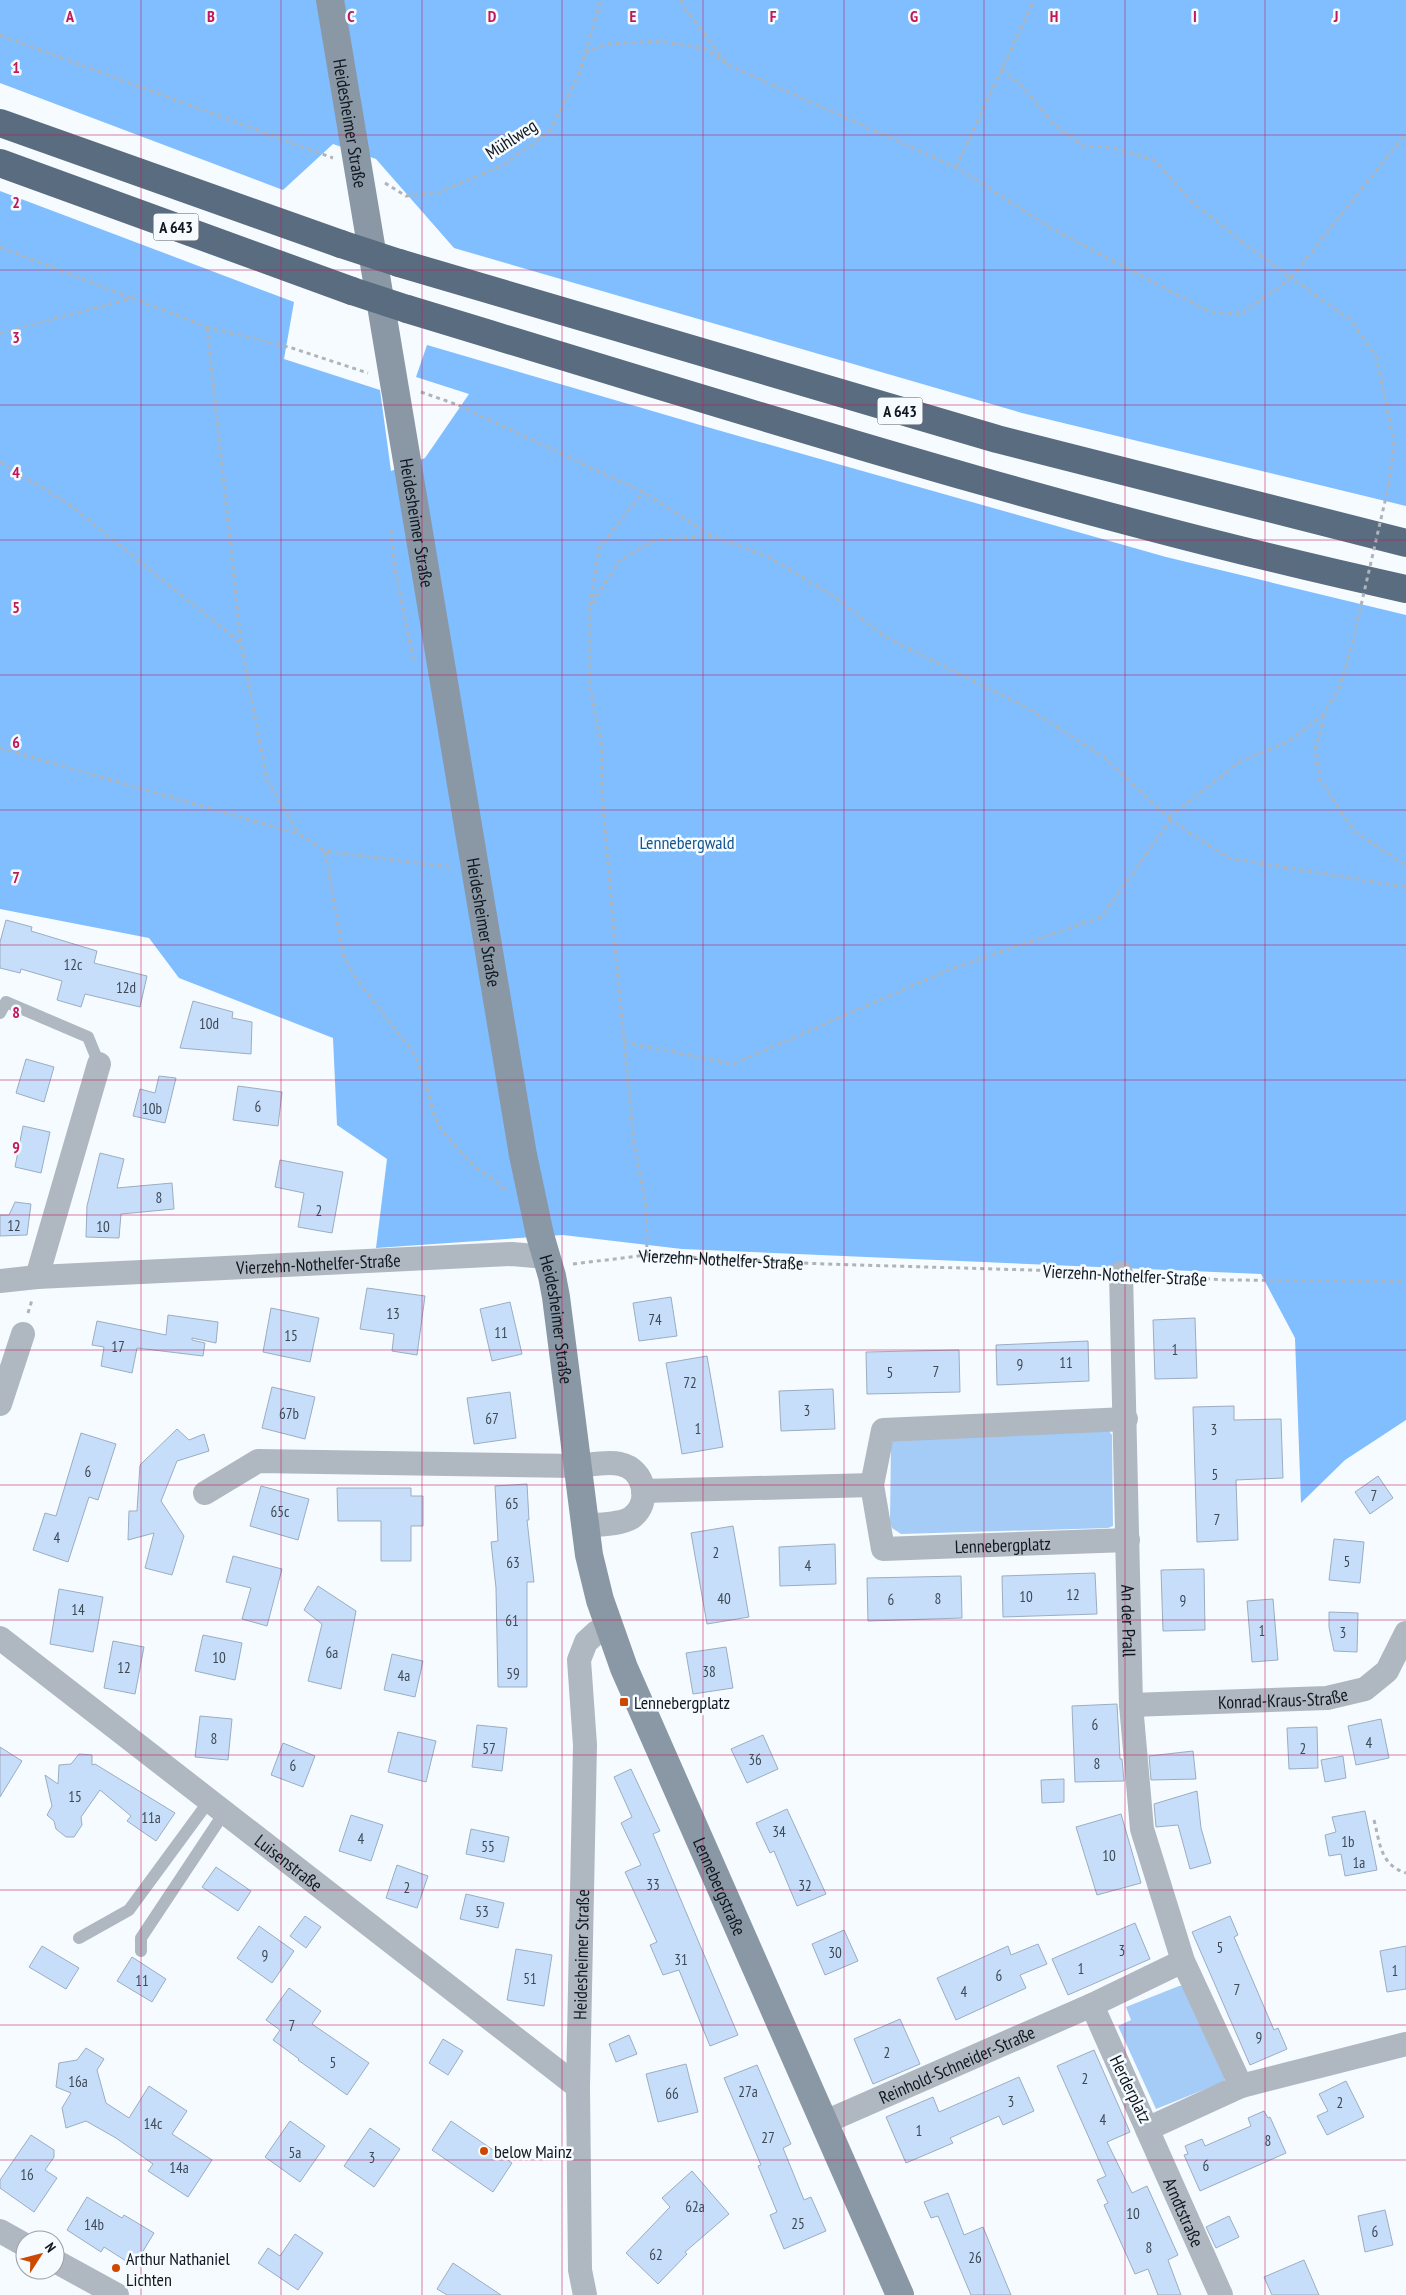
<svg xmlns="http://www.w3.org/2000/svg" width="1406" height="2295" viewBox="0 0 1406 2295" font-family="'PT Sans Narrow',sans-serif">
<style>
.green{fill:#a4ccf7}
.forest{fill:#80beff}
.building{fill:#c6def9;stroke:#9badc2}
.lines{fill:none;stroke-linecap:round;stroke-linejoin:round}
.path{stroke:#aeb4b9;stroke-width:3;stroke-dasharray:4 4;stroke-linecap:butt}
.service{stroke:#afb7c1;stroke-width:12}
.minor{stroke:#afb7c1;stroke-width:24}
.secondary{stroke:#8a97a5;stroke-width:28}
.motorway{stroke:#5a6c7f;stroke-width:28}
.path-bridge{stroke:#aeb4b9;stroke-width:3;stroke-dasharray:4 4;stroke-linecap:butt}
.motorway-bridge{stroke:#5a6c7f;stroke-width:28}
.grid{fill:none;stroke:#c2185b;stroke-width:1;stroke-opacity:0.55}
.poi-dot{fill:#ce4900;stroke:#f6fbff;stroke-width:2}
.labels{text-anchor:middle;dominant-baseline:central;stroke-width:5;stroke-linejoin:round;paint-order:stroke}
.number-label{font-size:15px;fill:#3e4956}
.shield{fill:#f6fbff;stroke:#555b62;stroke-width:1}
.shield-label{font-size:16px;font-weight:bold;fill:#10171f}
.street-label{font-size:18px;fill:#10171f;stroke:#f6fbff}
.park-label{font-size:18px;fill:#14558f;stroke:#f6fbff}
.poi-label{font-size:18px;fill:#10171f;stroke:#f6fbff;text-anchor:start}
.grid-label{font-size:16px;text-anchor:middle;font-weight:bold;fill:#c2185b;stroke:#f6fbff;stroke-width:5;stroke-linejoin:round;paint-order:stroke}
</style>
<rect width="100%" height="100%" fill="#f6fbff"/>
<g class="green">
<path d="M1109 1431 1112 1435 1113 1526 1108 1528 901 1534 892 1528 890 1522 891 1442 894 1439Z"/>
<path d="M1179 1986H1182L1225 2079 1223 2082 1156 2109 1118 2026 1131 2020 1126 2007Z"/>
</g>
<g class="forest">
<path d="M0 0H1406V506L1022 413 454 248 376 159 333 144 283 190 0 83Z"/>
<path d="M0 191 294 302 284 359 380 390 391 471 425 458 469 394 416 377 427 345 707 427 1166 557 1406 615V1420L1345 1460 1301 1503 1295 1338 1261 1274 682 1249 563 1235 376 1248 387 1159 337 1125 333 1038 179 978 149 938 0 909Z"/>
</g>
<g class="building">
<path d="M6 920 32 927 31 931 97 951 94 963 147 976 140 1007 85 994 81 1007 57 1000 62 981 21 969 20 973 0 968V942Z"/>
<path d="M193 1001 233 1012 232 1018 252 1022 251 1054 180 1048Z"/>
<path d="M26 1059 54 1067 44 1102 16 1093Z"/>
<path d="M159 1076 176 1078 165 1123 133 1116 140 1089 155 1093Z"/>
<path d="M238 1086 282 1092 278 1126 233 1120Z"/>
<path d="M23 1126 50 1132 41 1173 15 1167Z"/>
<path d="M100 1153 124 1159 117 1188 172 1183 174 1209 121 1214 119 1238 86 1237 87 1206Z"/>
<path d="M280 1160 343 1172 332 1233 298 1227 304 1193 275 1187Z"/>
<path d="M15 1202 31 1204 27 1235 0 1236V1215H9Z"/>
<path d="M367 1288 425 1296 417 1355 392 1351 394 1334 360 1329Z"/>
<path d="M671 1297 677 1336 639 1341 633 1303Z"/>
<path d="M510 1302 522 1354 492 1361 480 1309Z"/>
<path d="M271 1308 319 1318 310 1362 263 1352Z"/>
<path d="M168 1315 218 1322 216 1343 192 1338V1340L205 1343 203 1356 137 1348 132 1373 101 1366 104 1347 92 1345 97 1321 166 1335Z"/>
<path d="M1195 1318 1197 1378 1155 1379 1153 1320Z"/>
<path d="M1088 1341 1089 1381 997 1385 996 1345Z"/>
<path d="M959 1350 960 1392 867 1394 866 1352Z"/>
<path d="M707 1356 723 1447 682 1454 666 1363Z"/>
<path d="M272 1387 315 1397 305 1439 262 1428Z"/>
<path d="M833 1389 835 1429 781 1431 779 1391Z"/>
<path d="M510 1392 516 1438 474 1444 467 1398Z"/>
<path d="M1234 1406V1420L1281 1419 1283 1478 1236 1480 1238 1540 1197 1542 1193 1407Z"/>
<path d="M177 1429 189 1440 204 1434 209 1451 177 1461 161 1501 184 1536 172 1575 145 1568 154 1533 128 1540 129 1511H137L140 1465Z"/>
<path d="M81 1433 116 1444 98 1500 89 1497 68 1562 33 1550 45 1513 56 1516Z"/>
<path d="M1378 1476 1393 1498 1370 1514 1355 1492Z"/>
<path d="M527 1484 529 1520H527L534 1582H527V1687H498L496 1588 491 1542 498 1541 495 1486Z"/>
<path d="M261 1486 309 1499 298 1540 250 1526Z"/>
<path d="M337 1488H411V1496H423V1526H411V1561H381V1521H338Z"/>
<path d="M733 1526 749 1617 707 1624 691 1533Z"/>
<path d="M1334 1539 1364 1542 1360 1583 1329 1580Z"/>
<path d="M835 1544 836 1584 780 1586 779 1547Z"/>
<path d="M233 1556 282 1569 267 1626 242 1619 251 1588 226 1582Z"/>
<path d="M1204 1569 1205 1630 1163 1631 1161 1570Z"/>
<path d="M1095 1573 1097 1614 1003 1617 1002 1576Z"/>
<path d="M961 1576 962 1618 868 1621 867 1578Z"/>
<path d="M318 1586 356 1611 341 1689 308 1681 322 1624 304 1610Z"/>
<path d="M59 1589 103 1597 93 1652 50 1644Z"/>
<path d="M1273 1599 1278 1660 1252 1662 1247 1601Z"/>
<path d="M1329 1612 1358 1613 1357 1652 1334 1651 1329 1627Z"/>
<path d="M203 1635 242 1643 235 1680 195 1671Z"/>
<path d="M113 1641 144 1647 135 1694 104 1688Z"/>
<path d="M726 1647 733 1688 693 1694 686 1653Z"/>
<path d="M392 1654 423 1661 415 1697 384 1690Z"/>
<path d="M1117 1704 1120 1759H1122L1124 1781 1075 1782 1072 1706Z"/>
<path d="M200 1716 232 1719 228 1760 195 1757Z"/>
<path d="M1381 1719 1389 1758 1356 1765 1348 1726Z"/>
<path d="M477 1725 507 1728 502 1771 472 1767Z"/>
<path d="M1317 1727 1318 1768 1289 1769 1287 1728Z"/>
<path d="M398 1732 436 1741 426 1782 388 1772Z"/>
<path d="M763 1735 778 1769 747 1783 731 1749Z"/>
<path d="M283 1743 315 1756 303 1787 271 1775Z"/>
<path d="M0 1747 22 1761 0 1797Z"/>
<path d="M1193 1751 1196 1779 1151 1780 1149 1756Z"/>
<path d="M79 1754 92 1755V1765L95 1764 175 1813 156 1841 127 1821 131 1816 100 1790 81 1817 82 1825 74 1837H66L56 1829 54 1821 47 1815 52 1806 45 1775 58 1784 59 1765 71 1764Z"/>
<path d="M1343 1756 1346 1778 1325 1782 1321 1760Z"/>
<path d="M631 1769 660 1831 653 1834 738 2035 710 2046 679 1970 663 1975 650 1945 657 1942 625 1872 641 1865 621 1823 632 1817 614 1777Z"/>
<path d="M1064 1779V1802L1042 1803 1041 1780Z"/>
<path d="M1197 1791 1201 1828 1211 1863 1190 1869 1178 1825 1156 1827 1154 1804Z"/>
<path d="M787 1809 826 1894 797 1906 774 1851 770 1853 756 1823Z"/>
<path d="M1365 1811 1377 1870 1345 1876 1341 1854 1329 1856 1325 1835 1336 1832 1332 1817Z"/>
<path d="M1121 1814 1141 1883 1097 1895 1076 1827Z"/>
<path d="M351 1815 383 1825 371 1861 339 1851Z"/>
<path d="M471 1829 509 1837 504 1862 466 1854Z"/>
<path d="M397 1865 428 1876 417 1908 386 1898Z"/>
<path d="M216 1867 251 1891 238 1911 202 1887Z"/>
<path d="M466 1894 504 1903 498 1928 460 1919Z"/>
<path d="M305 1916 321 1927 306 1948 290 1936Z"/>
<path d="M1230 1916 1238 1935 1234 1937 1274 2030 1278 2028 1287 2049 1250 2065 1192 1932Z"/>
<path d="M1135 1923 1150 1959 1068 1995 1052 1959Z"/>
<path d="M259 1926 294 1951 272 1983 237 1958Z"/>
<path d="M844 1930 858 1961 825 1975 812 1944Z"/>
<path d="M1038 1944 1047 1964 1020 1975 1026 1988 956 2020 937 1978 1008 1946 1011 1955Z"/>
<path d="M42 1946 79 1968 66 1989 29 1967Z"/>
<path d="M1406 1946V1989L1387 1992 1380 1951Z"/>
<path d="M516 1949 552 1955 544 2006 507 2000Z"/>
<path d="M132 1957 166 1979 152 2002 117 1981Z"/>
<path d="M289 1988 321 2011 312 2024 369 2063 347 2095 298 2060 299 2059 273 2040 280 2030 266 2020Z"/>
<path d="M900 2019 920 2064 873 2084 854 2039Z"/>
<path d="M629 2035 637 2054 616 2062 609 2044Z"/>
<path d="M443 2039 463 2051 448 2075 429 2063Z"/>
<path d="M86 2048 104 2059 97 2070 106 2103 129 2118 149 2086 187 2111 172 2134 212 2160 188 2197 148 2171 153 2164 116 2138 86 2121 66 2128 62 2108 71 2093 56 2087 59 2063 77 2060Z"/>
<path d="M1094 2050 1130 2132 1107 2142 1132 2193 1147 2186 1178 2255 1168 2260 1181 2295H1158L1148 2269 1135 2274 1104 2205 1108 2203 1097 2180 1106 2176 1057 2066Z"/>
<path d="M686 2064 698 2112 658 2122 646 2074Z"/>
<path d="M757 2065 791 2144 783 2148 804 2200 811 2197 826 2231 784 2249 770 2215 777 2212 758 2166 761 2165 724 2078Z"/>
<path d="M1019 2077 1034 2111 1003 2125 999 2116 950 2138 953 2143 906 2163 886 2117 933 2097 939 2112Z"/>
<path d="M1346 2081 1364 2117 1327 2135 1317 2116 1328 2111 1319 2094Z"/>
<path d="M1264 2111 1268 2118 1270 2117 1286 2153 1200 2191 1184 2155 1188 2154 1185 2146 1202 2139 1205 2146 1251 2126 1248 2118Z"/>
<path d="M290 2121 325 2146 300 2182 265 2157Z"/>
<path d="M451 2121 512 2163 493 2192 432 2150Z"/>
<path d="M370 2128 400 2149 374 2187 344 2166Z"/>
<path d="M31 2135 54 2150V2157L45 2170 57 2178 34 2212 0 2188V2180Z"/>
<path d="M692 2171 729 2214 685 2252 687 2254 658 2284 626 2253 670 2207 662 2198Z"/>
<path d="M948 2193 964 2235 983 2227 1011 2295H971L938 2216 931 2218 924 2202Z"/>
<path d="M87 2197 122 2218 124 2215 154 2233 134 2266 104 2247 101 2252 67 2230Z"/>
<path d="M1385 2210 1393 2245 1365 2252 1358 2216Z"/>
<path d="M1229 2216 1239 2237 1216 2248 1206 2227Z"/>
<path d="M295 2234 323 2253 298 2290 258 2263 268 2248 280 2256Z"/>
<path d="M1304 2260 1319 2295H1272L1264 2277Z"/>
<path d="M453 2263 501 2295H447L437 2289Z"/>
</g>
<g class="lines">
<g class="path">
<path d="M681 0 685 9 728 65 956 167 1051 228 1210 312 1241 314 1291 278 1352 321 1377 359 1394 443 1389 484"/>
<path d="M0 35 333 158"/>
<path d="M585 52 609 44 658 41 706 49 725 63"/>
<path d="M1001 69 1025 89 1053 124 1084 146 1110 147 1154 160 1189 199 1246 245 1291 278 1406 133"/>
<path d="M956 167 1034 0"/>
<path d="M385 183 406 196 440 192 505 164 549 132 579 74 601 0"/>
<path d="M0 247 132 298"/>
<path d="M207 327 241 643 267 780 299 834"/>
<path d="M0 333 133 298 207 327 292 348 368 373"/>
<path d="M421 392 458 405 643 492 712 536"/>
<path d="M0 462 66 502 241 643"/>
<path d="M391 529 394 565 414 663"/>
<path d="M590 605 599 548 643 492"/>
<path d="M1323 715 1321 731 1315 749 1320 780 1354 831 1406 866"/>
<path d="M0 748 299 834 325 851 450 867"/>
<path d="M1169 817 1241 761 1288 742 1323 715 1340 686 1354 636"/>
<path d="M325 851 344 958 358 981 413 1052 425 1079 433 1112 441 1130 472 1164 506 1190"/>
<path d="M624 1042 733 1064 948 970 1101 917 1171 820 1228 858 1406 887"/>
<path d="M647 1255 646 1205 634 1144 618 979 602 793V748L590 687V607L620 560 655 540 712 536 769 557 838 599 884 636 1024 706 1104 757 1171 820"/>
<path id="s1" d="M573 1264 647 1255 824 1264 1098 1272"/>
<path d="M1142 1274 1225 1280 1406 1281"/>
<path d="M28 1313 32 1300"/>
<path d="M1374 1820C1380 1843 1380 1865 1406 1873"/>
</g>
<g class="service">
<path d="M0 1013 6 1002 88 1037 99 1064"/>
<path d="M79 1938 129 1910 209 1801"/>
<path d="M141 1951V1938L224 1813"/>
</g>
<g class="minor">
<path id="s2" d="M1121 1273 1131 1705 1142 1829 1183 1961 1241 2086 1147 2129 1092 2005 1183 1961"/>
<path d="M37 1277 99 1064"/>
<path id="s3" d="M0 1281 37 1277 512 1254 546 1257"/>
<path d="M0 1404 23 1334"/>
<path id="s4" d="M1126 1419 883 1430 872 1485 883 1549 1128 1540"/>
<path d="M643 1491 872 1485"/>
<path d="M205 1493 258 1461 577 1466C590 1465 607 1461 620 1464 645 1469 652 1503 631 1518 619 1525 599 1524 585 1526"/>
<path id="s5" d="M0 1638 578 2087"/>
<path id="s6" d="M1131 1705 1327 1698 1365 1689 1387 1671 1406 1633"/>
<path d="M1241 2086 1406 2044"/>
<path id="s7" d="M823 2123 1092 2005"/>
<path id="s8" d="M1147 2129 1221 2295"/>
<path d="M0 2231 25 2245"/>
<path d="M55 2261 117 2295"/>
<path id="s9" d="M585 2295 580 2270 578 2087 585 1745 579 1660 586 1642 597 1632 608 1627"/>
</g>
<path class="secondary" id="s10" d="M330 0 523 1155 540 1235 552 1276 556 1297 589 1555 600 1600 624 1668 900 2295"/>
<g class="motorway">
<path d="M0 123 341 244"/>
<path d="M0 163 352 291"/>
<path d="M399 263 997 439 1406 543"/>
<path d="M407 309C738 409 1068 515 1406 589"/>
</g>
<path class="path-bridge" d="M1354 636 1389 484"/>
<g class="motorway-bridge">
<path d="M341 244 399 263"/>
<path d="M352 291 407 309"/>
</g>
</g>
<path class="grid" d="M141 0V2295M281 0V2295M422 0V2295M562 0V2295M703 0V2295M844 0V2295M984 0V2295M1125 0V2295M1265 0V2295M0 135H1406M0 270H1406M0 405H1406M0 540H1406M0 675H1406M0 810H1406M0 945H1406M0 1080H1406M0 1215H1406M0 1350H1406M0 1485H1406M0 1620H1406M0 1755H1406M0 1890H1406M0 2025H1406M0 2160H1406"/>
<g class="poi-dot">
<rect x="619" y="1697" width="10" height="10" rx="2.5"/>
<circle cx="484" cy="2151" r="5"/>
<circle cx="116" cy="2268" r="5"/>
</g>
<g class="labels">
<g class="number-label">
<text x="73" y="964">12c</text>
<text x="126" y="987">12d</text>
<text x="209" y="1023">10d</text>
<text x="258" y="1106">6</text>
<text x="152" y="1108">10b</text>
<text x="159" y="1197">8</text>
<text x="319" y="1210">2</text>
<text x="14" y="1225">12</text>
<text x="103" y="1226">10</text>
<text x="393" y="1313">13</text>
<text x="655" y="1319">74</text>
<text x="501" y="1332">11</text>
<text x="291" y="1335">15</text>
<text x="118" y="1346">17</text>
<text x="1175" y="1349">1</text>
<text x="1066" y="1362">11</text>
<text x="1020" y="1364">9</text>
<text x="936" y="1371">7</text>
<text x="890" y="1372">5</text>
<text x="690" y="1382">72</text>
<text x="807" y="1410">3</text>
<text x="289" y="1413">67b</text>
<text x="492" y="1418">67</text>
<text x="698" y="1428">1</text>
<text x="1214" y="1429">3</text>
<text x="88" y="1471">6</text>
<text x="1215" y="1474">5</text>
<text x="1374" y="1495">7</text>
<text x="512" y="1503">65</text>
<text x="280" y="1511">65c</text>
<text x="1217" y="1519">7</text>
<text x="57" y="1537">4</text>
<text x="716" y="1552">2</text>
<text x="1347" y="1561">5</text>
<text x="513" y="1562">63</text>
<text x="808" y="1565">4</text>
<text x="1073" y="1594">12</text>
<text x="1026" y="1596">10</text>
<text x="724" y="1598">40</text>
<text x="938" y="1598">8</text>
<text x="891" y="1599">6</text>
<text x="1183" y="1600">9</text>
<text x="78" y="1609">14</text>
<text x="512" y="1620">61</text>
<text x="1262" y="1630">1</text>
<text x="1343" y="1632">3</text>
<text x="332" y="1652">6a</text>
<text x="219" y="1657">10</text>
<text x="124" y="1667">12</text>
<text x="709" y="1671">38</text>
<text x="513" y="1673">59</text>
<text x="404" y="1675">4a</text>
<text x="1095" y="1724">6</text>
<text x="214" y="1738">8</text>
<text x="1369" y="1742">4</text>
<text x="489" y="1748">57</text>
<text x="1303" y="1748">2</text>
<text x="755" y="1759">36</text>
<text x="1097" y="1763">8</text>
<text x="293" y="1765">6</text>
<text x="75" y="1796">15</text>
<text x="151" y="1817">11a</text>
<text x="779" y="1831">34</text>
<text x="361" y="1838">4</text>
<text x="1348" y="1841">1b</text>
<text x="488" y="1846">55</text>
<text x="1109" y="1855">10</text>
<text x="1359" y="1862">1a</text>
<text x="653" y="1884">33</text>
<text x="805" y="1885">32</text>
<text x="407" y="1887">2</text>
<text x="482" y="1911">53</text>
<text x="1220" y="1947">5</text>
<text x="1122" y="1950">3</text>
<text x="835" y="1952">30</text>
<text x="265" y="1955">9</text>
<text x="681" y="1959">31</text>
<text x="1081" y="1968">1</text>
<text x="1395" y="1970">1</text>
<text x="999" y="1975">6</text>
<text x="530" y="1978">51</text>
<text x="142" y="1980">11</text>
<text x="1237" y="1989">7</text>
<text x="964" y="1991">4</text>
<text x="292" y="2025">7</text>
<text x="1259" y="2037">9</text>
<text x="887" y="2052">2</text>
<text x="333" y="2062">5</text>
<text x="1085" y="2078">2</text>
<text x="78" y="2081">16a</text>
<text x="748" y="2091">27a</text>
<text x="672" y="2093">66</text>
<text x="1011" y="2101">3</text>
<text x="1340" y="2102">2</text>
<text x="1103" y="2119">4</text>
<text x="153" y="2123">14c</text>
<text x="919" y="2130">1</text>
<text x="768" y="2137">27</text>
<text x="1268" y="2140">8</text>
<text x="295" y="2152">5a</text>
<text x="372" y="2157">3</text>
<text x="1206" y="2165">6</text>
<text x="179" y="2167">14a</text>
<text x="27" y="2174">16</text>
<text x="695" y="2206">62a</text>
<text x="1133" y="2213">10</text>
<text x="798" y="2223">25</text>
<text x="94" y="2224">14b</text>
<text x="1375" y="2231">6</text>
<text x="1149" y="2247">8</text>
<text x="656" y="2254">62</text>
<text x="975" y="2257">26</text>
</g>
<g class="shield">
<rect x="153.5" y="213.5" width="45" height="27" rx="4"/>
<rect x="877.5" y="397.5" width="45" height="27" rx="4"/>
</g>
<g class="shield-label">
<text x="176" y="227">A 643</text>
<text x="900" y="411">A 643</text>
</g>
<g class="street-label">
<text stroke="none"><textPath href="#s10" startOffset="125">Heidesheimer Straße</textPath></text>
<text transform="translate(511 139) rotate(-33)">Mühlweg</text>
<text stroke="none"><textPath href="#s10" startOffset="530">Heidesheimer Straße</textPath></text>
<text stroke="none"><textPath href="#s10" startOffset="935">Heidesheimer Straße</textPath></text>
<text stroke="none"><textPath href="#s1" startOffset="149">Vierzehn-Nothelfer-Straße</textPath></text>
<text stroke="none"><textPath href="#s3" startOffset="319">Vierzehn-Nothelfer-Straße</textPath></text>
<text transform="translate(1125 1275) rotate(3)">Vierzehn-Nothelfer-Straße</text>
<text stroke="none"><textPath href="#s10" startOffset="1339">Heidesheimer Straße</textPath></text>
<text stroke="none"><textPath href="#s4" startOffset="484">Lennebergplatz</textPath></text>
<text stroke="none"><textPath href="#s2" startOffset="348">An der Prall</textPath></text>
<text stroke="none"><textPath href="#s6" startOffset="152">Konrad-Kraus-Straße</textPath></text>
<text stroke="none"><textPath href="#s5" startOffset="366">Luisenstraße</textPath></text>
<text stroke="none"><textPath href="#s10" startOffset="1934">Lennebergstraße</textPath></text>
<text stroke="none"><textPath href="#s9" startOffset="341">Heidesheimer Straße</textPath></text>
<text stroke="none"><textPath href="#s7" startOffset="146">Reinhold-Schneider-Straße</textPath></text>
<text transform="translate(1131 2089) rotate(64)">Herderplatz</text>
<text stroke="none"><textPath href="#s8" startOffset="91">Arndtstraße</textPath></text>
</g>
<g class="park-label">
<text x="687" y="842">Lennebergwald</text>
</g>
<g class="poi-label">
<text x="634" y="1702">Lennebergplatz</text>
<text x="494" y="2151">below Mainz</text>
<text x="126" y="2258">Arthur Nathaniel<tspan x="126" dy="21">Lichten</tspan></text>
</g>
</g>
<g class="grid-label">
<text x="70" y="22">A</text>
<text x="211" y="22">B</text>
<text x="351" y="22">C</text>
<text x="492" y="22">D</text>
<text x="633" y="22">E</text>
<text x="773" y="22">F</text>
<text x="914" y="22">G</text>
<text x="1054" y="22">H</text>
<text x="1195" y="22">I</text>
<text x="1336" y="22">J</text>
<text x="16" y="73">1</text>
<text x="16" y="208">2</text>
<text x="16" y="343">3</text>
<text x="16" y="478">4</text>
<text x="16" y="613">5</text>
<text x="16" y="748">6</text>
<text x="16" y="883">7</text>
<text x="16" y="1018">8</text>
<text x="16" y="1153">9</text>
</g>
<g transform="translate(40 2255) rotate(54)"><circle r="24" fill="#f6fbff" stroke="#9aa0a5"/>
<path d="M0-4L9 19L0 12L-9 19Z" fill="#ce4900"/>
<text y="-8" font-size="14" font-weight="bold" text-anchor="middle" fill="#10171f">N</text>
</g>
</svg>
